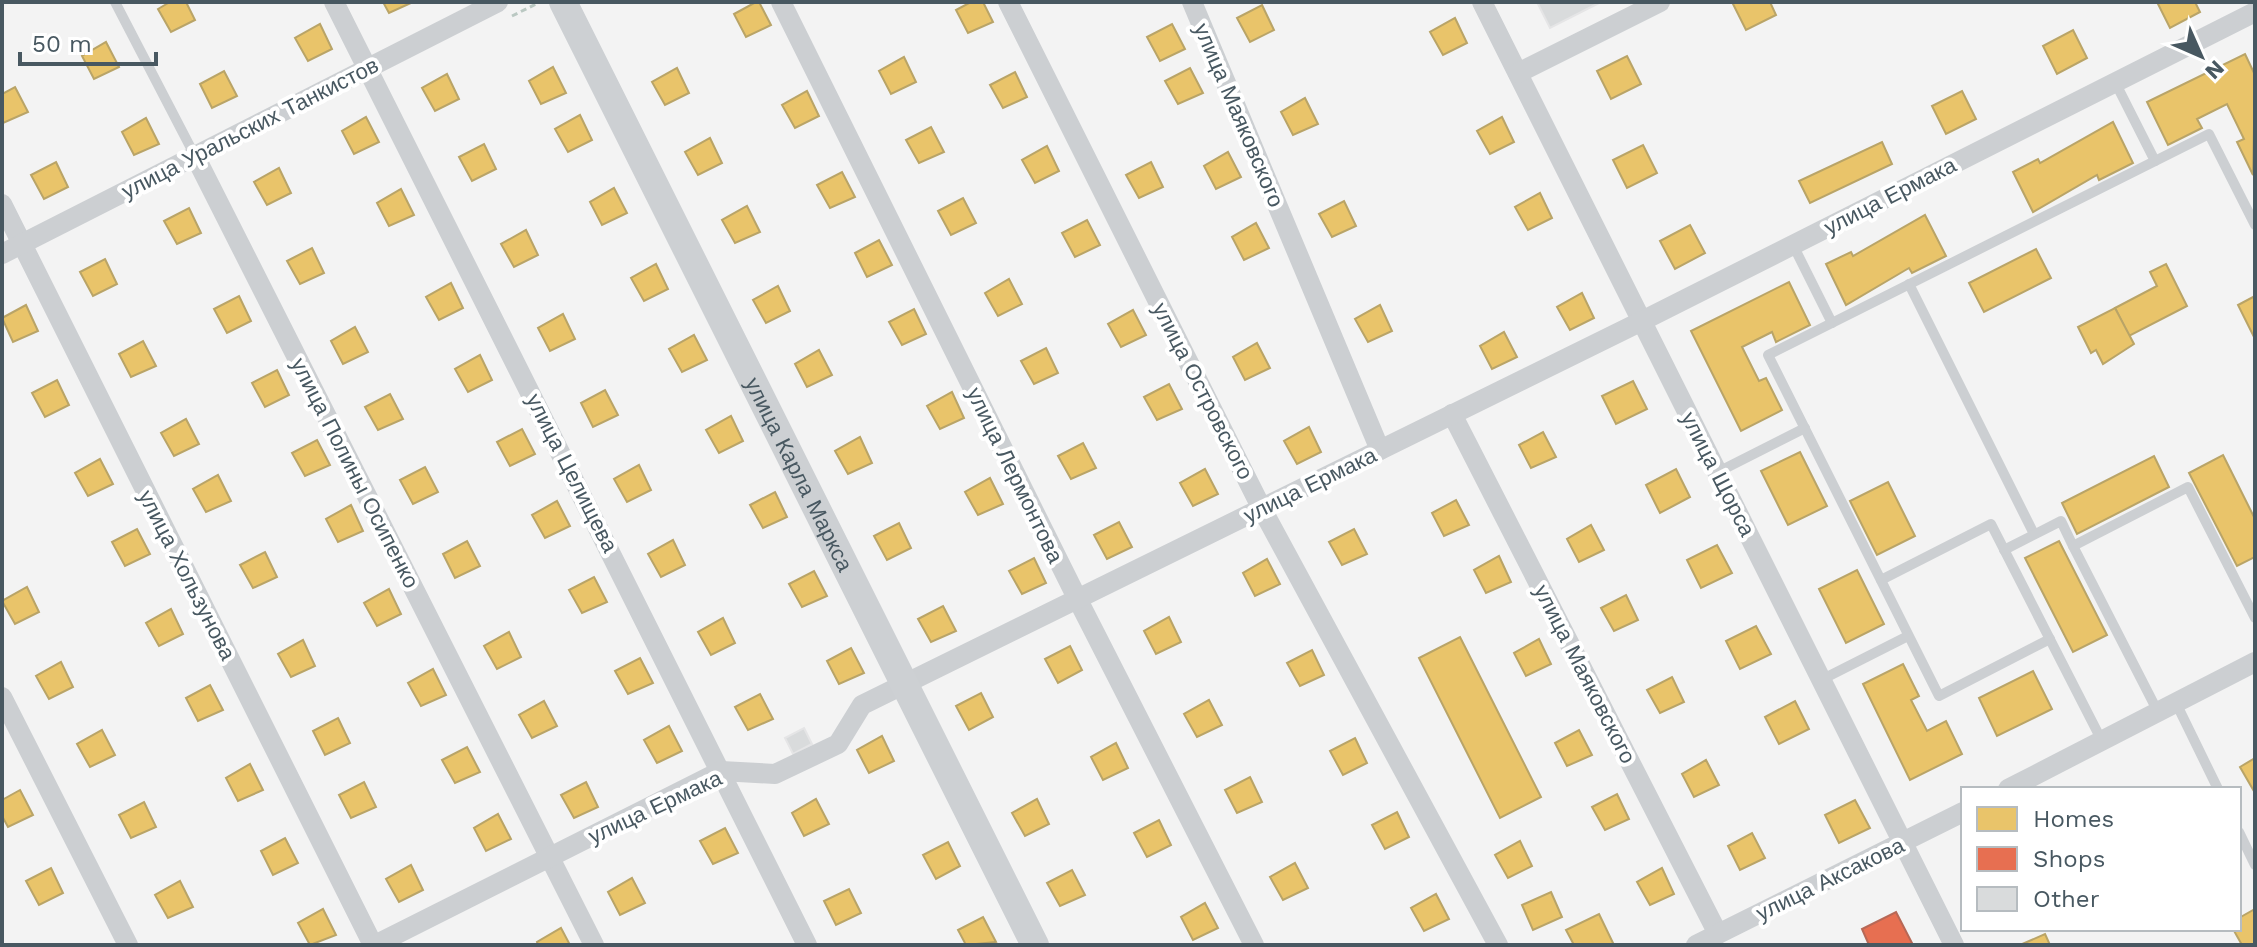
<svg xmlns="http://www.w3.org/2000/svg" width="2257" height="947" viewBox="0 0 2257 947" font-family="'Work Sans',sans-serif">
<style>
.homes{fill:#e9c46a;stroke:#b9a467;stroke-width:2}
.shops{fill:#e76f51;stroke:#b76856;stroke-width:2}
.building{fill:#d9dbdc;stroke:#e5e5e6;stroke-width:2}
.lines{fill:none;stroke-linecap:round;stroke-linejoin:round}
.path{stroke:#bac8c2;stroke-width:3;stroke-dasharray:6 4;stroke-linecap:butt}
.service{stroke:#cccfd2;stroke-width:10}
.minor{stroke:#cccfd2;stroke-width:20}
.secondary{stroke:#cdd0d3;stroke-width:28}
.labels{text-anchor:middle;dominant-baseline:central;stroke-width:8;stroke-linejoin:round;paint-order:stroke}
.street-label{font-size:22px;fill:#485861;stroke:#fff}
</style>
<rect width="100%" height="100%" fill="#f3f3f3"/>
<g class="homes">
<path d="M170 2H186L195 20 171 32 158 9Z"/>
<path d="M383 2H413L389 13Z"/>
<path d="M756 2H759L771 25 746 37 734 14Z"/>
<path d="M971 2H983L993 22 968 33 956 10Z"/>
<path d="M1732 2H1770L1776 15 1746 30Z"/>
<path d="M2157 2H2195L2200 12 2170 28Z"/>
<path d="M1262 5 1274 30 1250 42 1237 18Z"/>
<path d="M1455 18 1467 43 1443 55 1430 32Z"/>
<path d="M320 24 332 49 308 61 295 38Z"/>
<path d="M1172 24 1185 49 1160 61 1147 37Z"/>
<path d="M2073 30 2087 58 2057 74 2043 46Z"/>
<path d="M106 42 119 67 94 79 82 56Z"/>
<path d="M2245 54 2255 75 2253 175 2237 142 2244 139 2227 104 2197 119 2202 128 2168 145 2147 102Z"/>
<path d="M1627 56 1641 84 1611 99 1597 71Z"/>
<path d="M904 57 916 82 891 94 879 71Z"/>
<path d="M553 67 566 93 541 104 529 81Z"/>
<path d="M677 68 689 93 665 105 652 82Z"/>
<path d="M1190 68 1203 93 1178 104 1165 81Z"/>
<path d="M224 71 237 96 212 108 200 84Z"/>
<path d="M1015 72 1027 97 1003 108 990 85Z"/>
<path d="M447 74 459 99 435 111 422 88Z"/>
<path d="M15 87 28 112 3 123 2 94Z"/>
<path d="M807 91 819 116 795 128 782 105Z"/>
<path d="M1962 91 1976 119 1946 134 1932 106Z"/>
<path d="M1305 98 1318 124 1293 135 1281 112Z"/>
<path d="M580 115 592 140 568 152 555 129Z"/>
<path d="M366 117 379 142 354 154 342 131Z"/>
<path d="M1502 117 1514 142 1490 154 1477 131Z"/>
<path d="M146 118 159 144 134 155 122 132Z"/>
<path d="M2113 122 2133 163 2099 180 2097 175 2033 212 2013 172 2038 159 2040 163Z"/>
<path d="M931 127 944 152 919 163 906 140Z"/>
<path d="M710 138 722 163 698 175 685 152Z"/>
<path d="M1882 142 1892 164 1810 203 1799 181Z"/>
<path d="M484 144 496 169 472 181 459 157Z"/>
<path d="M1643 145 1657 173 1627 188 1613 160Z"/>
<path d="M1047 146 1059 171 1035 183 1022 160Z"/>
<path d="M1228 152 1241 177 1216 189 1204 166Z"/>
<path d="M56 162 68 187 44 199 31 175Z"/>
<path d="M1151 162 1163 187 1139 198 1126 175Z"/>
<path d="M279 168 291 193 267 205 254 182Z"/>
<path d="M842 172 855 197 830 208 817 185Z"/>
<path d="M614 188 627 213 602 225 590 202Z"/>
<path d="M401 189 414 215 389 226 377 203Z"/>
<path d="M1540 193 1552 218 1528 230 1515 207Z"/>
<path d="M963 198 976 223 951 235 938 211Z"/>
<path d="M1344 201 1356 226 1332 237 1319 214Z"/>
<path d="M747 206 760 232 735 243 722 220Z"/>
<path d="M189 208 201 233 177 244 164 221Z"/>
<path d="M1925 215 1946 256 1912 273 1909 268 1846 305 1826 264 1851 252 1853 256Z"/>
<path d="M1087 220 1100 245 1075 257 1062 233Z"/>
<path d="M1256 223 1269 248 1244 260 1232 237Z"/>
<path d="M1690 225 1705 253 1675 269 1660 241Z"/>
<path d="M526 230 538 255 514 267 501 244Z"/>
<path d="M879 240 892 265 867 277 855 253Z"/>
<path d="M312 248 324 273 300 284 287 261Z"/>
<path d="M2036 249 2051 278 1984 312 1969 283Z"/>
<path d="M105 259 117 284 93 296 80 272Z"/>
<path d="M656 264 668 289 644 301 631 278Z"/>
<path d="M2166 264 2187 306 2129 336 2115 308 2157 286 2150 272Z"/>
<path d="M1009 279 1022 304 998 316 985 293Z"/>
<path d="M1789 282 1810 325 1776 342 1772 332 1742 347 1759 381 1766 378 1782 410 1741 431 1691 331Z"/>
<path d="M451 283 463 308 439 320 426 297Z"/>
<path d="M778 286 790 311 766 323 753 300Z"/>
<path d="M1582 293 1594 318 1570 330 1557 307Z"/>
<path d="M239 296 251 321 227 333 214 309Z"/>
<path d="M2255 296V339L2238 305Z"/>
<path d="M26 305 38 331 13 342 2 318Z"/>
<path d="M1380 305 1392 331 1368 342 1355 319Z"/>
<path d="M2115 308 2134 344 2103 364 2096 350 2091 353 2078 327Z"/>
<path d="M914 309 926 334 902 345 889 322Z"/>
<path d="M1133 310 1146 335 1121 347 1108 324Z"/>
<path d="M563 314 575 339 550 351 538 328Z"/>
<path d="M355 327 368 352 343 364 331 341Z"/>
<path d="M1504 332 1517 357 1492 369 1480 346Z"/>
<path d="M694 335 707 360 682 372 669 349Z"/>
<path d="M143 341 156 366 131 377 119 354Z"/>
<path d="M1257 343 1270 368 1245 380 1233 357Z"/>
<path d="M1046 348 1058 373 1034 384 1021 361Z"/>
<path d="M819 350 832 375 807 387 795 364Z"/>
<path d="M480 355 492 380 468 392 455 369Z"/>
<path d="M277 370 289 395 265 407 252 383Z"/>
<path d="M57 380 69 405 45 417 32 393Z"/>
<path d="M1633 381 1647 409 1616 424 1602 396Z"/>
<path d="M1169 384 1182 409 1157 420 1144 397Z"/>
<path d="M605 390 618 415 593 427 581 403Z"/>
<path d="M952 392 964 418 940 429 927 406Z"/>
<path d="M390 394 403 419 378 430 365 407Z"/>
<path d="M731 416 743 441 719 453 706 430Z"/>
<path d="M186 419 199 444 174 456 161 433Z"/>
<path d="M1309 427 1321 452 1297 464 1284 441Z"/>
<path d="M522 429 535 454 510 466 497 442Z"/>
<path d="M1543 432 1556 457 1531 468 1519 445Z"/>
<path d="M860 437 872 463 848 474 835 451Z"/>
<path d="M317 440 330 465 305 476 292 453Z"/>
<path d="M1083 443 1096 468 1071 479 1058 456Z"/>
<path d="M1800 452 1827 506 1788 525 1761 471Z"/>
<path d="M2223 455 2255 519V557L2237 566 2189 473Z"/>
<path d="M2154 456 2169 487 2077 534 2062 503Z"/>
<path d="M100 459 113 484 88 496 75 473Z"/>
<path d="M639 465 651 490 627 502 614 479Z"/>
<path d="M425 467 438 492 413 504 400 480Z"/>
<path d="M1205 469 1218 494 1193 506 1180 483Z"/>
<path d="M1676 469 1690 497 1660 513 1646 485Z"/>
<path d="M218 475 231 501 206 512 193 489Z"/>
<path d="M990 478 1003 504 978 515 965 492Z"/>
<path d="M1888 482 1915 536 1877 555 1850 501Z"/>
<path d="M775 492 787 517 763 528 750 505Z"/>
<path d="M1456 500 1469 525 1444 536 1432 513Z"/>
<path d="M557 501 570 526 545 538 532 515Z"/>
<path d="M351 505 363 531 338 542 326 519Z"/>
<path d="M1119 522 1132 547 1107 559 1094 535Z"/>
<path d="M899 523 911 548 887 560 874 536Z"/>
<path d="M1591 525 1604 550 1579 562 1567 539Z"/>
<path d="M137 529 150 554 125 566 112 542Z"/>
<path d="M1354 529 1367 554 1342 565 1329 542Z"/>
<path d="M673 540 685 565 661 577 648 554Z"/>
<path d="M467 541 480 566 455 578 443 554Z"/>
<path d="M2059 541 2107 635 2073 652 2025 558Z"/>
<path d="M1717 545 1732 573 1701 588 1687 560Z"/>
<path d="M265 552 277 577 253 588 240 565Z"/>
<path d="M1499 556 1511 582 1486 593 1474 570Z"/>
<path d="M1034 558 1046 583 1022 594 1009 571Z"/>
<path d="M1267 559 1280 584 1255 596 1243 573Z"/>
<path d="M1857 570 1884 624 1846 643 1819 589Z"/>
<path d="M814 571 827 596 802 607 789 584Z"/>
<path d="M594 577 607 602 582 613 569 590Z"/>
<path d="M27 587 39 612 15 624 2 601Z"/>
<path d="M389 589 401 614 377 626 364 603Z"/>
<path d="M1626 595 1638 620 1614 631 1601 608Z"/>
<path d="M943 606 956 631 931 642 918 619Z"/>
<path d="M171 609 183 634 159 646 146 623Z"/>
<path d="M1169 617 1181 642 1156 654 1144 631Z"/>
<path d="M723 618 735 643 711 655 698 632Z"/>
<path d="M1756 626 1771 654 1740 669 1726 641Z"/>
<path d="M509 632 521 657 497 669 484 646Z"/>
<path d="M1460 637 1541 797 1500 818 1419 658Z"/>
<path d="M1539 639 1551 664 1526 676 1514 653Z"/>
<path d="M303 640 315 666 291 677 278 654Z"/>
<path d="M1070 646 1082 670 1058 683 1045 659Z"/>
<path d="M851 648 864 673 839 684 827 661Z"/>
<path d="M1312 650 1324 675 1300 686 1287 663Z"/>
<path d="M640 658 653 683 628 694 615 671Z"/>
<path d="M61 662 73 687 49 699 36 676Z"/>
<path d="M1903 664 1919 696 1911 700 1927 731 1946 721 1962 754 1910 780 1863 684Z"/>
<path d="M433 669 446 695 421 706 408 683Z"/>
<path d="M2033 671 2052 709 1997 736 1979 698Z"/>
<path d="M1672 677 1684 702 1660 713 1647 690Z"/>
<path d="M210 685 223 710 198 721 186 698Z"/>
<path d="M981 693 993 717 969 730 956 706Z"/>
<path d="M760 694 773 719 748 730 735 707Z"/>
<path d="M1209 700 1222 725 1197 737 1184 714Z"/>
<path d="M544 701 557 726 532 738 519 715Z"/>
<path d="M1795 701 1809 729 1779 744 1765 717Z"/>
<path d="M338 718 350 743 325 755 313 731Z"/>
<path d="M669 726 682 751 657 763 644 740Z"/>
<path d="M102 730 115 755 90 767 77 744Z"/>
<path d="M1579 730 1592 755 1567 766 1555 743Z"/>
<path d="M882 736 894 761 869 773 857 750Z"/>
<path d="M1355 738 1367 763 1343 775 1330 751Z"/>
<path d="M1116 743 1128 768 1103 780 1091 757Z"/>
<path d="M467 747 480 772 455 783 442 760Z"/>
<path d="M2255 758V793L2240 767Z"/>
<path d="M1706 760 1719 785 1694 797 1682 774Z"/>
<path d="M250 764 263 790 238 801 226 778Z"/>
<path d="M1250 777 1262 802 1237 813 1225 790Z"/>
<path d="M364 782 376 807 351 818 339 795Z"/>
<path d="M586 782 598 807 574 818 561 795Z"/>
<path d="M20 790 33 815 8 827 2 816V800Z"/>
<path d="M1617 794 1629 819 1605 830 1592 807Z"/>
<path d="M816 799 829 824 804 836 792 813Z"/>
<path d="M1037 799 1049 824 1025 836 1012 813Z"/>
<path d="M1855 800 1870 828 1839 843 1825 815Z"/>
<path d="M144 802 156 827 131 838 119 815Z"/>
<path d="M1397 812 1409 837 1385 849 1372 825Z"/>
<path d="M498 814 511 839 486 851 474 828Z"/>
<path d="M1159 820 1171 845 1147 857 1134 833Z"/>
<path d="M725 828 738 853 713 864 700 841Z"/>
<path d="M1752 833 1765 858 1740 870 1728 846Z"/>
<path d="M285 838 298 863 273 875 261 851Z"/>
<path d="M1520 841 1532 866 1508 878 1495 855Z"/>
<path d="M948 842 960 866 936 879 923 855Z"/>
<path d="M1295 863 1308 888 1283 900 1270 877Z"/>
<path d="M411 865 423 890 399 902 386 879Z"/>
<path d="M51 868 63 893 39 905 26 881Z"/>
<path d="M1662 868 1674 894 1650 905 1637 882Z"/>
<path d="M1072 870 1085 895 1060 906 1047 883Z"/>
<path d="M632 878 645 903 620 915 608 892Z"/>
<path d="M180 881 193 907 168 918 155 895Z"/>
<path d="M849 889 861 913 836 925 824 901Z"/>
<path d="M1551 892 1562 917 1533 930 1522 905Z"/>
<path d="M1436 894 1449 919 1424 931 1411 908Z"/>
<path d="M1205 903 1218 928 1193 940 1181 917Z"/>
<path d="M323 909 336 935 310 945 298 923Z"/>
<path d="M2255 909V945H2242L2233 929H2239V918Z"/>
<path d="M1599 914 1614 945H1574L1566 930Z"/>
<path d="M983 917 996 942 966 945 958 930Z"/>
<path d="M561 928 570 945H538L537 942Z"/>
<path d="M2045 934 2050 945H2020Z"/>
</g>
<path class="shops" d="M1896 912 1913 945H1869L1862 929Z"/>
<g class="building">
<path d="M1537 2H1601L1550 28Z"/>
<path d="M804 728 812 744 793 754 785 738Z"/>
</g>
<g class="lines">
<path class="path" d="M512 16 540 2"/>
<g class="service">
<path d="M115 2 195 156"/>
<path d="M2115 82 2155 161"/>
<path d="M1793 245 1832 323"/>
<path d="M1909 284 2034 534"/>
<path d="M1718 472 1805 428"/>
<path d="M2004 550 2061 521 2073 546"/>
<path d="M1881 580 1991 524 2102 741"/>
<path d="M2050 639 1939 696 1768 355 2209 134 2255 225"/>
<path d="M1821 680 1908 636"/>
<path d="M2176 703 2218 789"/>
<path d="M2158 712 2073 546 2188 487 2255 618"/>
<path d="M2239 832 2255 865"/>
</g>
<g class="minor">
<path d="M334 2 807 945"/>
<path d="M781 2 1078 600 1254 945"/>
<path d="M1008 2 1262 509 1498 945"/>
<path d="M1192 2 1380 450"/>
<path d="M1482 2 1954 945"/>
<path d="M1518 73 1660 2"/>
<path d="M195 156 594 945"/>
<path d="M2 204 373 945"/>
<path d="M2 254 498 2"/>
<path d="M1452 414 1718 934"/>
<path d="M2 697 128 945"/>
<path d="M2008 789 2255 662"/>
<path d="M375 945 721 771 775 774 838 744 862 705 1642 321 2255 12"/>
<path d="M1696 945 1963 812"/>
</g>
<path class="secondary" id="s1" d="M563 2 1035 945"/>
</g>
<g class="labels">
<g class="street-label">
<text transform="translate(1239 115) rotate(67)">улица Маяковского</text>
<text transform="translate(250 128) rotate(-27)">улица Уральских Танкистов</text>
<text transform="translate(1890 196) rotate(-27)">улица Ермака</text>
<text transform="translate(1203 391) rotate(63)">улица Островского</text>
<text transform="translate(355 473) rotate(63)">улица Полины Осипенко</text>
<text transform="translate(572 473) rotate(63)">улица Целищева</text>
<text stroke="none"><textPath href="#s1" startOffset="528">улица Карла Маркса</textPath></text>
<text transform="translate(1718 474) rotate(63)">улица Щорса</text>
<text transform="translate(1015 475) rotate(64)">улица Лермонтова</text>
<text transform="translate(1310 485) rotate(-26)">улица Ермака</text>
<text transform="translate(187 575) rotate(63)">улица Хользунова</text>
<text transform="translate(1585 674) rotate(63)">улица Маяковского</text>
<text transform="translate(655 807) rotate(-25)">улица Ермака</text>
<text transform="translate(1830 879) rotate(-26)">улица Аксакова</text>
</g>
</g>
<rect width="2257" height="947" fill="none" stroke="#485861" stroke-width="8"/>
<rect x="1961" y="787" width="280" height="144" fill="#ffffff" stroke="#b6bcc0" stroke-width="2"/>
<rect x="1977" y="807" width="40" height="24" fill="#e9c46a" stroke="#b6bcc0" stroke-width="2"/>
<text x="2033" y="827" font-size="24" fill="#485861">Homes</text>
<rect x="1977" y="847" width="40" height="24" fill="#e76f51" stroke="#b6bcc0" stroke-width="2"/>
<text x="2033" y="867" font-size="24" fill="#485861">Shops</text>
<rect x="1977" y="887" width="40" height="24" fill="#d9dbdc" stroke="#b6bcc0" stroke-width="2"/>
<text x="2033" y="907" font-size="24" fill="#485861">Other</text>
<g transform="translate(2201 56) rotate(135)" stroke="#ffffff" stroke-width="6" paint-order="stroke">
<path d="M0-6L14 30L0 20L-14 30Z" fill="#485861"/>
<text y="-12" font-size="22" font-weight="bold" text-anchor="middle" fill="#485861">N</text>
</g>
<path d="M20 52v12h136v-12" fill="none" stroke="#485861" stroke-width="4"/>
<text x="32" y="52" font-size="24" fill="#485861" stroke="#ffffff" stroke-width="6" paint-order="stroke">50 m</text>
</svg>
